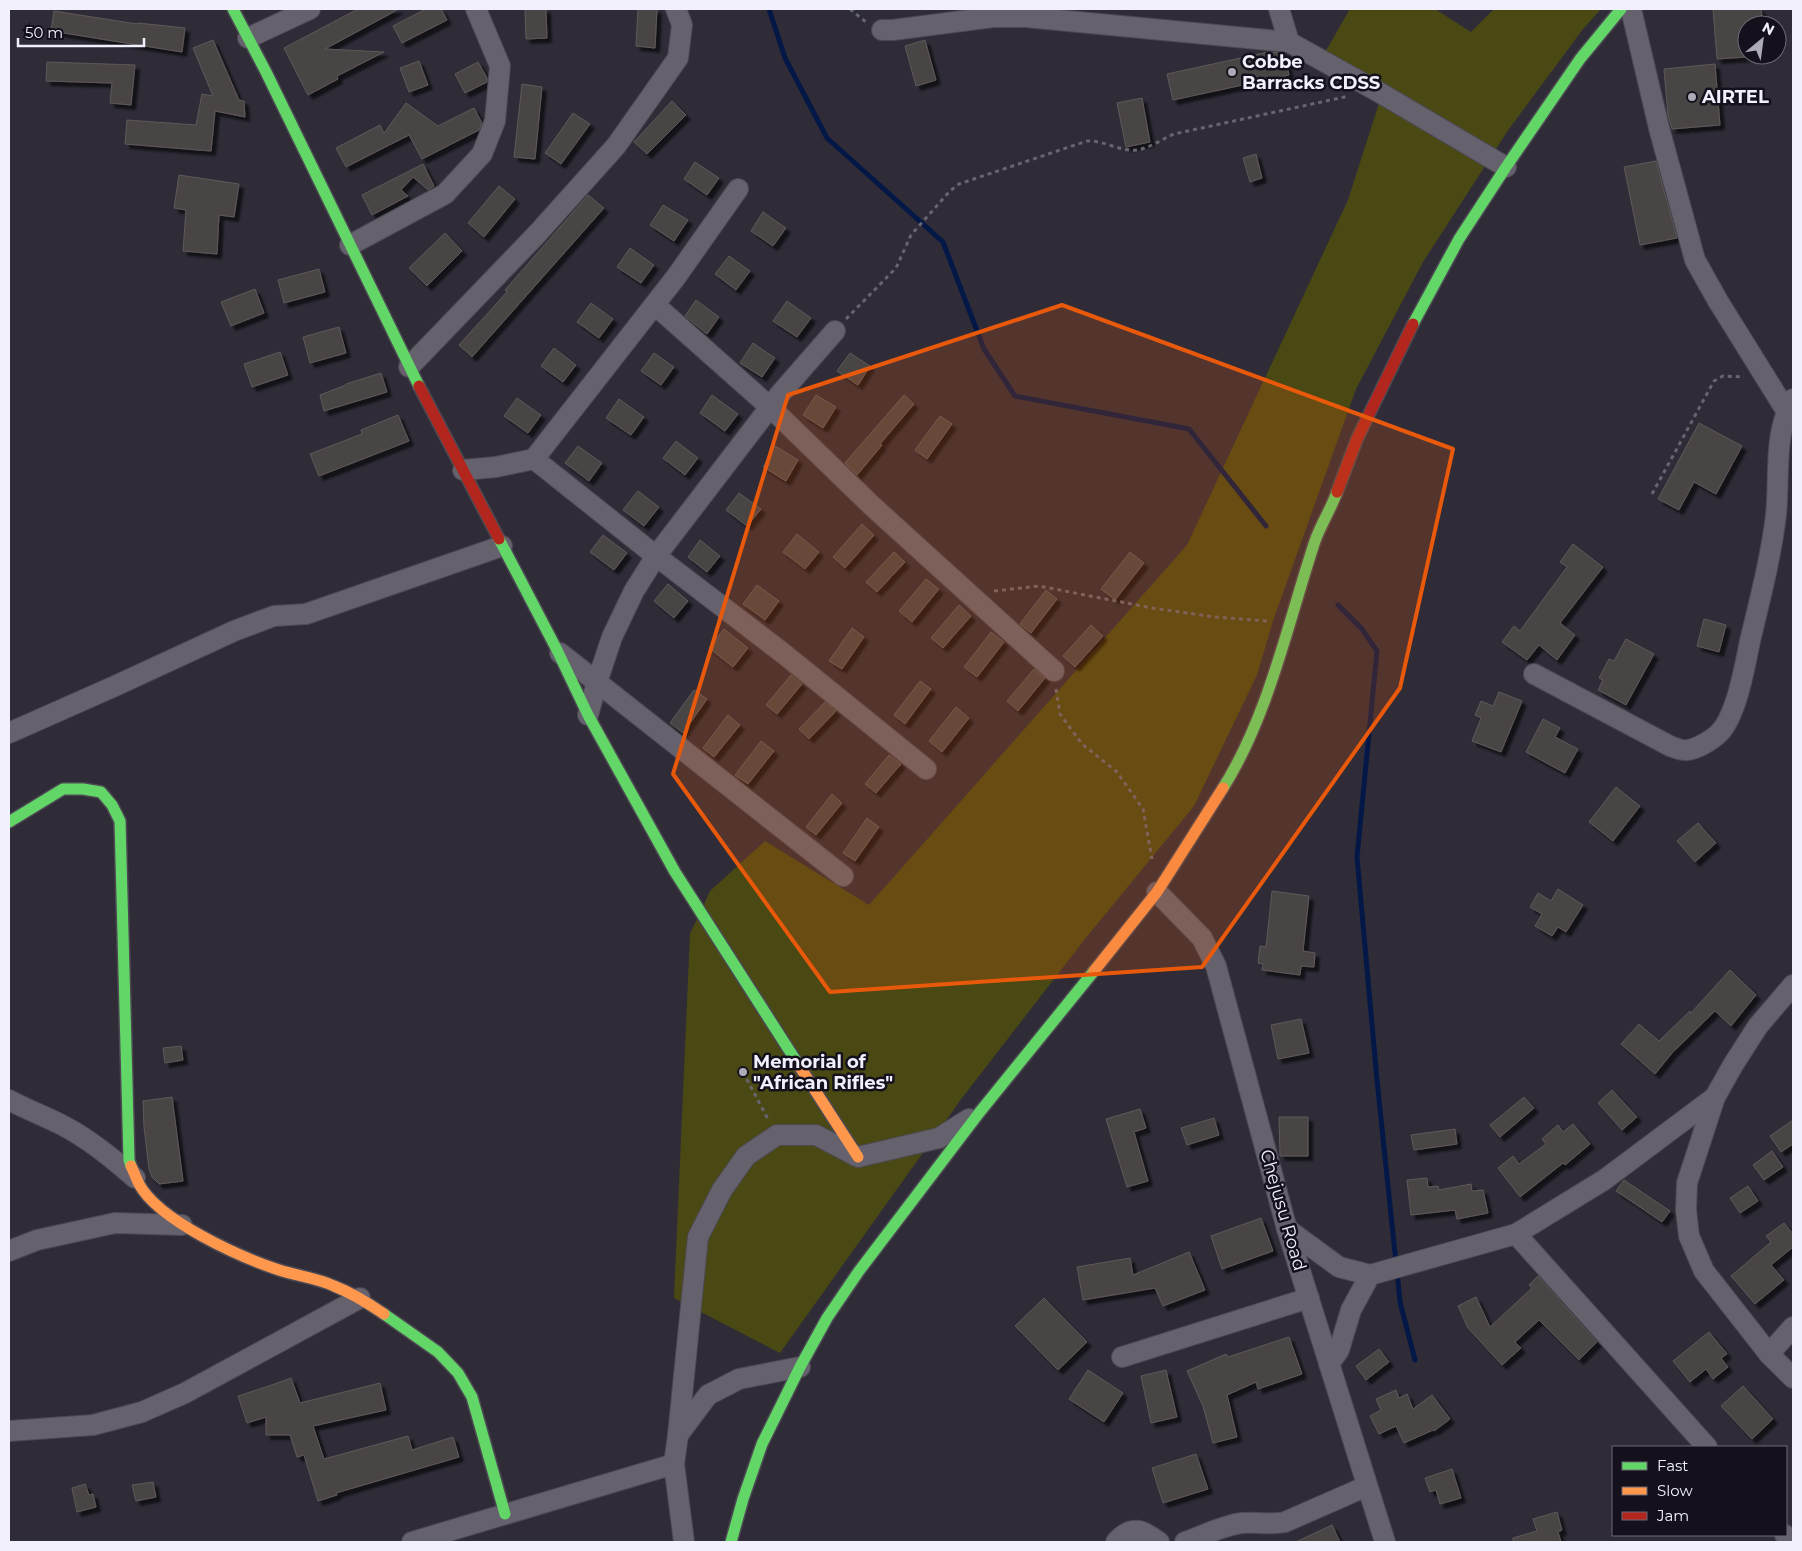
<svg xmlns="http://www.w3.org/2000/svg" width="1802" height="1551" viewBox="0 0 1802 1551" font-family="Montserrat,sans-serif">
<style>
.park{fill:#4a4913}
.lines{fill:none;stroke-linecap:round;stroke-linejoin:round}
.stream{stroke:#041847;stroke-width:5}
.building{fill:#4a4445;stroke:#5f595a;filter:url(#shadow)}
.street-casing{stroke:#4c4953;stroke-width:22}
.fast-casing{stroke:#4c4953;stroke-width:14}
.slow-casing{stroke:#4c4953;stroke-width:14}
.jam-casing{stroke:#4c4953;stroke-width:14}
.path{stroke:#67656f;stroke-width:3;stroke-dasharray:4 4;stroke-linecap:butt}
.street{stroke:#65626e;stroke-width:20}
.fast{stroke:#63d668;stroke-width:11}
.slow{stroke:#ff974d;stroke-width:11}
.jam{stroke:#b3261e;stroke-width:11}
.marked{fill:#e8590c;fill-opacity:0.2;stroke:#e8590c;stroke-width:4;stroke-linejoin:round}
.poi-dot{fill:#aeabb8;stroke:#14111c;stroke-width:2}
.labels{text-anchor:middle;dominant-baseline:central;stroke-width:5;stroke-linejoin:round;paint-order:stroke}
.poi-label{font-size:18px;font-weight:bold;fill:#f2f0fd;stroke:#14111c;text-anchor:start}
.street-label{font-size:18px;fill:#f2f0fd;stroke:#14111c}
</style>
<defs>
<filter id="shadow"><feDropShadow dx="4.5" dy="4.5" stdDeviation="1" flood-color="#0009"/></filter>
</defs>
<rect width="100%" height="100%" fill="#2f2c38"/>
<path class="park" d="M1350 9H1435L1471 32 1494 9H1601L1583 29 1509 129 1423 262 1356 389 1273 621 1257 675 1194 806 1085 939 962 1098 780 1353 674 1298 690 934 710 891 765 841 869 905 1187 545 1348 200 1381 97 1320 61Z"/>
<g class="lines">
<g class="stream">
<path d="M769 9 785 58 827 138 943 242 984 349 1015 396 1189 429 1266 526"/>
<path d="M1338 605 1362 629 1377 651 1357 857 1377 1080 1396 1263"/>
<path d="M1397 1271 1400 1302 1415 1360"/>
</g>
</g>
<g class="building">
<path d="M358 9H399L325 49 384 52 337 76 338 79 308 95 284 48Z"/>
<path d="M426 9H441L447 20 402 43 393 26Z"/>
<path d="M525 9H546L547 38 526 39Z"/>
<path d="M638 9H657L655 48 636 46Z"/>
<path d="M1713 9H1761L1763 25H1747V57L1717 59Z"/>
<path d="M54 11 137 24 138 23 185 28 182 52 51 31Z"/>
<path d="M213 40 239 100 244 101 245 117 215 111 211 151 125 144 127 120 196 125 202 94 213 96 193 48Z"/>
<path d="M925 40 936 80 916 86 905 46Z"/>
<path d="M1268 52 1284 53 1289 75 1173 100 1167 74Z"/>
<path d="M419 61 428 85 409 92 400 68Z"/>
<path d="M47 62 135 65 131 105 110 103 112 83 46 81Z"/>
<path d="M478 62 487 78V82L465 93 455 74Z"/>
<path d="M1715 64 1720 125 1672 129 1668 115 1664 69Z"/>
<path d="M522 84 542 87 535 159 514 157Z"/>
<path d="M1142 98 1150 142 1126 147 1117 103Z"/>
<path d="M672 101 686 115 647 154 634 142Z"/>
<path d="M406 103 438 126 474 108 482 123 479 130 422 159 409 135 346 167 336 148 380 125 384 133Z"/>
<path d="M573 113 590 124 561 164 545 153Z"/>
<path d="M1256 154 1262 178 1250 182 1243 158Z"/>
<path d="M1656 161 1677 238 1640 245 1624 167Z"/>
<path d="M695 162 719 178 707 195 684 179Z"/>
<path d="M423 164 434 186 428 190 413 177 401 190 408 196 372 215 362 195Z"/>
<path d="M179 175 239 184 234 217 219 215 217 254 183 251 186 210 174 208Z"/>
<path d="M499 186 515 199 484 237 468 223Z"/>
<path d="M588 195 604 208 472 357 459 345 507 292 505 290Z"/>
<path d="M663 205 688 220 674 241 650 225Z"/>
<path d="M763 212 786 228 773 246 751 231Z"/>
<path d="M445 233 462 251 427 286 409 268Z"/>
<path d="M630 248 654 265 641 283 617 267Z"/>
<path d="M729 256 750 271 736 290 715 274Z"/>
<path d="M319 269 325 292 284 303 278 280Z"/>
<path d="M255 289 264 313 231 326 221 302Z"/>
<path d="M696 300 719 317 707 334 685 316Z"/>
<path d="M787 301 811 318 797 337 773 321Z"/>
<path d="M591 303 613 319 599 338 577 322Z"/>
<path d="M339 327 346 353 310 363 303 337Z"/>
<path d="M753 343 775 358 762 377 740 363Z"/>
<path d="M554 348 576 365 563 382 541 366Z"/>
<path d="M280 352 288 375 252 387 244 364Z"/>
<path d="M654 353 674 367 661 385 641 371Z"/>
<path d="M850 353 870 366 858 385 837 371Z"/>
<path d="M381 373 387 392 324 411 320 395 346 385V384Z"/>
<path d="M712 395 738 414 725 431 700 413Z"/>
<path d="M816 395 836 407 823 428 803 415Z"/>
<path d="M904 395 914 404 880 444 882 445 857 475 845 463Z"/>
<path d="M517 398 541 415 528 433 504 416Z"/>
<path d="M619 399 644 417 631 435 606 418Z"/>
<path d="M398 415 409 441 319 476 310 454 362 434 361 430Z"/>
<path d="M940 416 952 424 927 459 915 450Z"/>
<path d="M1699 423 1742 446 1716 494 1694 482 1679 510 1658 499Z"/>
<path d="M676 441 698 458 685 475 663 458Z"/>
<path d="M578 446 602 463 589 481 565 463Z"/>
<path d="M775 446 798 460 786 481 763 467Z"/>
<path d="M638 491 659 507 644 526 623 510Z"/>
<path d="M739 493 761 509 747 526 726 510Z"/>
<path d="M862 524 874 535 845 568 833 557Z"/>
<path d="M797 534 819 552 805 569 783 552Z"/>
<path d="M603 535 627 553 614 570 590 552Z"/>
<path d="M700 540 720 556 707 572 688 557Z"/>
<path d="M1573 544 1603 567 1560 623 1575 635 1557 660 1539 645 1527 660 1502 642 1514 626 1520 631 1567 567 1560 562Z"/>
<path d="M894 552 905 562 877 592 866 582Z"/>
<path d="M1130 552 1144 563 1115 600 1101 589Z"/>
<path d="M926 579 939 589 912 622 899 611Z"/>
<path d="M668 584 688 601 674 618 654 601Z"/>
<path d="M757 585 779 601 765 620 743 604Z"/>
<path d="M1046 590 1057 599 1031 633 1020 624Z"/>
<path d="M959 605 971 616 943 648 931 638Z"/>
<path d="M1704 619 1726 625 1719 652 1697 646Z"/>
<path d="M1091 625 1103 636 1075 667 1063 656Z"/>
<path d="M852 628 864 637 842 669 829 661Z"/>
<path d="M724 629 748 648 733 667 709 648Z"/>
<path d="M991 632 1004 642 977 677 964 667Z"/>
<path d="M1626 639 1654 654 1626 705 1598 690 1603 680 1599 678 1609 659 1614 661Z"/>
<path d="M1034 669 1045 678 1018 711 1007 701Z"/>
<path d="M791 675 802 684 777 714 766 705Z"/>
<path d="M920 681 931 689 905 724 894 715Z"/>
<path d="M694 690 707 699 683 733 670 723Z"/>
<path d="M1499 692 1522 701 1501 752 1472 741 1481 718 1475 715 1481 701 1493 706Z"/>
<path d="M825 702 836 711 809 739 799 729Z"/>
<path d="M956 707 969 718 942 752 929 741Z"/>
<path d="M728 715 740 725 714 757 703 748Z"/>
<path d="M1543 719 1560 728 1555 737 1578 749 1565 773 1526 752Z"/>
<path d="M761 741 774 751 748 784 735 775Z"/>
<path d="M889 755 901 764 876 793 865 784Z"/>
<path d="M1616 787 1640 806 1613 841 1589 822Z"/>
<path d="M832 794 842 803 816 835 806 827Z"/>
<path d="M867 818 879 827 855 861 843 853Z"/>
<path d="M1698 823 1716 843 1695 862 1677 841Z"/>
<path d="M1558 889 1583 905 1566 932 1558 927 1552 936 1535 926 1542 914 1530 907 1538 893 1551 901Z"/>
<path d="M1272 891 1309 896 1303 951 1315 953 1314 967 1301 966 1300 975 1262 970 1263 964 1258 963 1260 946 1266 947Z"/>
<path d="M1730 970 1756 995 1731 1026 1715 1011 1672 1053 1655 1074 1621 1044 1639 1024 1659 1041 1690 1011 1691 1013Z"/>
<path d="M1301 1019 1309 1053 1278 1059 1271 1025Z"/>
<path d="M181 1046 183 1060 165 1063 163 1048Z"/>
<path d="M1612 1090 1637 1117 1622 1130 1598 1103Z"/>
<path d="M172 1097 183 1181 159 1184 152 1177 149 1169 144 1127 143 1101Z"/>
<path d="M1524 1097 1534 1108 1500 1137 1490 1125Z"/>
<path d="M1140 1109 1146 1128 1134 1132 1148 1181 1127 1187 1106 1119Z"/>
<path d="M1279 1117H1308V1156H1280Z"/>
<path d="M1214 1118 1219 1135 1187 1145 1181 1128Z"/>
<path d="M1793 1120V1144L1781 1152 1770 1136Z"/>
<path d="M1573 1124 1590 1144 1565 1165 1563 1163 1520 1197 1498 1168 1513 1156 1519 1164 1546 1144 1542 1139 1558 1125 1563 1132Z"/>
<path d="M1455 1129 1457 1144 1414 1150 1411 1135Z"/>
<path d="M1772 1151 1783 1167 1764 1180 1753 1165Z"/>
<path d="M1427 1178 1428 1187 1438 1186 1439 1190 1471 1184 1472 1191 1483 1190 1488 1213 1457 1219 1455 1210 1411 1215 1407 1180Z"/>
<path d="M1624 1180 1670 1211 1662 1222 1616 1191Z"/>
<path d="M1748 1186 1758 1201 1740 1213 1730 1198Z"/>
<path d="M1261 1218 1273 1251 1222 1269 1211 1236Z"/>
<path d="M1784 1223 1793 1234V1247L1771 1265 1784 1280 1755 1304 1731 1276 1771 1242 1766 1236Z"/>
<path d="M1189 1252 1205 1290 1163 1306 1155 1288 1083 1300 1077 1267 1130 1258 1133 1275Z"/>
<path d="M1538 1276 1597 1342 1579 1360 1539 1320 1515 1342 1521 1348 1502 1365 1468 1328 1458 1306 1476 1297 1490 1327 1532 1288 1529 1285Z"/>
<path d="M1044 1298 1087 1342 1058 1370 1015 1326Z"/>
<path d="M1709 1332 1727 1354 1721 1358 1728 1367 1713 1379 1706 1369 1690 1382 1673 1361Z"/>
<path d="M1289 1337 1302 1374 1258 1389 1256 1382 1227 1395 1237 1437 1213 1443 1203 1406 1187 1371 1226 1354 1228 1357Z"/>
<path d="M1379 1349 1389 1362 1366 1380 1356 1366Z"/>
<path d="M1088 1370 1123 1393 1104 1422 1069 1399Z"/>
<path d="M1166 1370 1177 1417 1151 1423 1141 1376Z"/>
<path d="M291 1378 300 1403 380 1383 386 1410 313 1426 324 1459 408 1436 412 1450 453 1437 459 1457 336 1493 337 1495 318 1501 304 1455 297 1457 290 1435H266V1417L247 1423 238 1396 269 1386Z"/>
<path d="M1743 1386 1773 1419 1752 1439 1721 1406Z"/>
<path d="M1396 1390 1399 1398 1407 1394 1413 1409 1432 1395 1450 1419 1434 1431 1433 1430 1404 1443 1396 1426 1379 1434 1370 1416 1381 1410 1376 1399Z"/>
<path d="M1196 1454 1208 1489 1163 1503 1152 1468Z"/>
<path d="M1452 1469 1461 1498 1440 1504 1436 1490 1430 1492 1425 1478Z"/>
<path d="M153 1482 156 1497 136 1501 132 1485Z"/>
<path d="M85 1484 89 1495 93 1494 96 1507 77 1512 72 1488Z"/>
<path d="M1557 1512 1562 1530 1558 1532 1561 1542H1513V1538L1537 1531 1533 1519Z"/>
<path d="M1332 1525 1340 1542H1296Z"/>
</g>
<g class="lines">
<g class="street-casing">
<g id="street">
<path d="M1279 9 1289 42"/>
<path d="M1631 9 1659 128 1695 260 1718 301 1787 412"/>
<path d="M882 30H893L993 17H1026L1289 42 1377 91 1506 167"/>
<path d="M248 38 310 9"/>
<path d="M350 245 445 194 482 154 495 121 500 66 476 9"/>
<path d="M655 305 770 407 870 504 1054 671"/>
<path d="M409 367 537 234 616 146 678 58 682 25 676 9"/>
<path d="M534 459 656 556 784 654 926 769"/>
<path d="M463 470 496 467 534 459 676 277 738 189"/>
<path d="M560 653 843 876"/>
<path d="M1534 674 1670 746C1675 748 1683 751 1688 750 1699 748 1714 739 1721 731 1737 712 1745 666 1750 641 1760 599 1771 557 1776 515 1780 476 1773 434 1793 399"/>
<path d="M588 715 597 682 612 637 634 591 656 556 780 394 835 331"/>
<path d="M9 733 115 686 234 631 274 616 306 614 502 546"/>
<path d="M1157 892 1202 938 1216 966 1287 1229 1385 1542"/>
<path d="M1793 985 1758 1026 1733 1065 1715 1097 1687 1183 1686 1210 1689 1236 1704 1271 1769 1354 1793 1378"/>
<path d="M9 1100C26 1109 44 1116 62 1125 89 1139 112 1158 135 1178"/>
<path d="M1287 1229 1339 1267 1370 1275 1516 1234 1707 1447"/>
<path d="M1516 1234 1604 1180 1715 1097"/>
<path d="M9 1251 37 1240 115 1223 182 1225"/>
<path d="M1769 1354 1793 1327"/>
<path d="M1122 1357 1309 1298"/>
<path d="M1329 1364 1339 1350 1351 1310 1370 1275"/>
<path d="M9 1431 93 1425 142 1412 185 1393 360 1298"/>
<path d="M678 1435 708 1395 739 1379 800 1367"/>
<path d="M1785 1535 1792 1542"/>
<path d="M412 1542 674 1464"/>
<path d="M684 1542 674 1464 678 1435 698 1237 722 1190 746 1156 777 1135H816L858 1157 939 1138 969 1119"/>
<path d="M1116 1542C1132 1524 1142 1530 1159 1542"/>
<path d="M1185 1542C1203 1536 1223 1525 1242 1523 1257 1522 1271 1525 1285 1522L1367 1486"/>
</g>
</g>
<g class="fast-casing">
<g id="fast">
<path d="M233 9 266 72 419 386"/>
<path d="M1413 324 1459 239 1506 167 1580 59 1621 9"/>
<path d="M499 539 557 650 588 715 675 872 798 1064"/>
<path d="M1223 788C1269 715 1288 622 1315 541 1321 524 1331 509 1337 492"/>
<path d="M9 822 63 789H83L101 792 112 805 120 821 129 1160 131 1166"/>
<path d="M384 1314 438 1352 458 1373 472 1397 505 1514"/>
<path d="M731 1542 743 1499 762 1444 800 1367 827 1318 859 1271 979 1113 1094 971"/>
</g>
</g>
<g class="slow-casing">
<g id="slow">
<path d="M1094 971 1157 892 1223 788"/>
<path d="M798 1064 858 1157"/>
<path d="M131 1166C134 1172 136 1178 139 1184 159 1221 240 1257 279 1270 297 1276 317 1278 334 1286 352 1293 368 1303 384 1314"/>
</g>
</g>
<g class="jam-casing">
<g id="jam">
<path d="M419 386 499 539"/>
<path d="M1337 492 1357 439 1413 324"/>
</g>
</g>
<g class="path">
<path d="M850 9 867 23"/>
<path d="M846 319 896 268 911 235 950 191 959 184 1087 141C1104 140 1120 152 1137 150 1150 148 1162 139 1174 134L1349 96"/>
<path d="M1652 494 1714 381 1723 376 1744 377"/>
<path d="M994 591 1039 586 1152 608 1215 617 1267 621"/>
<path d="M1056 689 1060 714 1082 744 1117 772 1143 809 1152 859"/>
<path d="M743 1072 769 1121"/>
</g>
<use href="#street" class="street"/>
<use href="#fast" class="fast"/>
<use href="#slow" class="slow"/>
<use href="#jam" class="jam"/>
</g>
<path class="marked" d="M1062 305 1453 449 1400 688 1202 967 830 992 673 774 788 395Z"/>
<g class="poi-dot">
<circle cx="1232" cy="72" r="5"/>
<circle cx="1692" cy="97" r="5"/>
<circle cx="743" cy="1072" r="5"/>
</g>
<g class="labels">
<g class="poi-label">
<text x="1242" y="62">Cobbe<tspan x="1242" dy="21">Barracks CDSS</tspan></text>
<text x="1702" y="97">AIRTEL</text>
<text x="753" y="1062">Memorial of<tspan x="753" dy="21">"African Rifles"</tspan></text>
</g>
<g class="street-label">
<text transform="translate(1283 1210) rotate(74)">Chejusu Road</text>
</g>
</g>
<rect width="1802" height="1551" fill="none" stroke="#f2f0fd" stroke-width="20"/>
<rect x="1612" y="1446" width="175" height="90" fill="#14111c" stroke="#6d6a76"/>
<rect x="1622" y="1462" width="25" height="8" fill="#63d668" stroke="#6d6a76"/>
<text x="1657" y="1471" font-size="15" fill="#f2f0fd">Fast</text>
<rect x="1622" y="1487" width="25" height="8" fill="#ff974d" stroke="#6d6a76"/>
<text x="1657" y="1496" font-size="15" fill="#f2f0fd">Slow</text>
<rect x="1622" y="1512" width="25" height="8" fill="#b3261e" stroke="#6d6a76"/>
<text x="1657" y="1521" font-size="15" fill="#f2f0fd">Jam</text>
<g transform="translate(1762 40) rotate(29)"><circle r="24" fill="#14111c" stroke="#6d6a76"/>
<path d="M0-4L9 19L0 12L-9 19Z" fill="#aeabb8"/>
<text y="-8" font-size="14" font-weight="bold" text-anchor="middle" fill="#f2f0fd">N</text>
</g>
<path d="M18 38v8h126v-8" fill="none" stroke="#f2f0fd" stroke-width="2.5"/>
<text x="25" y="38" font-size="15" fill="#f2f0fd" stroke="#14111c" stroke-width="4" paint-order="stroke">50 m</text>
</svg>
